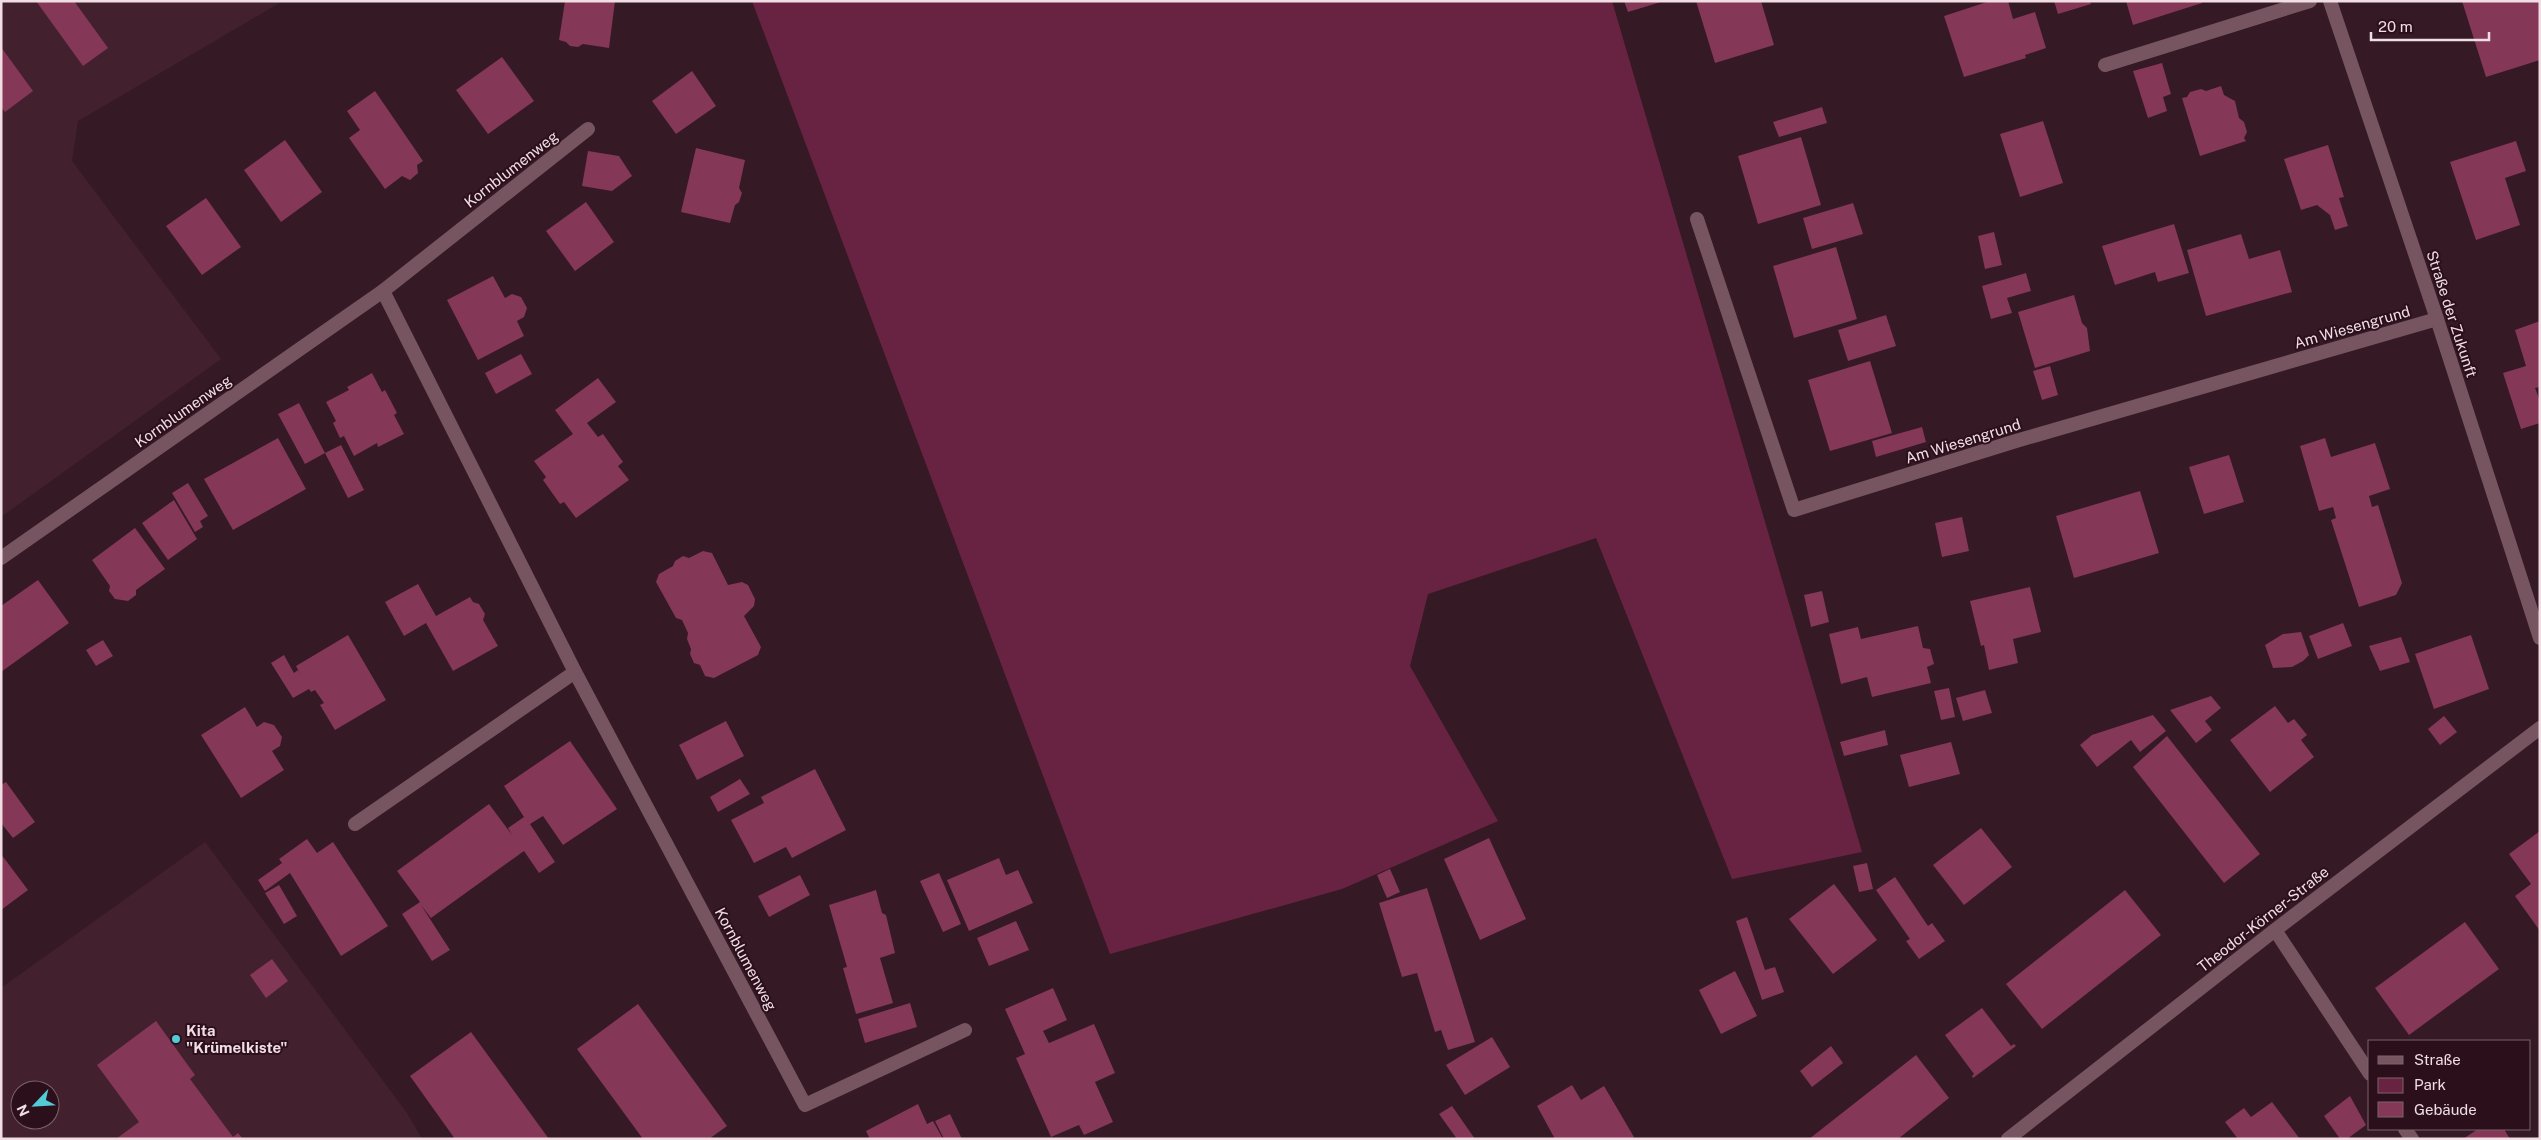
<svg xmlns="http://www.w3.org/2000/svg" width="2541" height="1140" viewBox="0 0 2541 1140" font-family="'Public Sans',sans-serif">
<style>
.built{fill:#43202d;fill-rule:evenodd}
.green{fill:#692342}
.building{fill:#843757}
.lines{fill:none;stroke-linecap:round;stroke-linejoin:round}
.service{stroke:#765561;stroke-width:14}
.minor{stroke:#765561;stroke-width:14}
.tertiary{stroke:#765561;stroke-width:14}
.poi-dot{fill:#52cbd7;stroke:#2b101b;stroke-width:2}
.labels{text-anchor:middle;dominant-baseline:central;stroke-width:4;stroke-linejoin:round;paint-order:stroke}
.street-label{font-size:15px;fill:#f1dde4;stroke:#2b101b}
.poi-label{font-size:15px;font-weight:bold;fill:#f1dde4;stroke:#2b101b;text-anchor:start}
</style>
<rect width="100%" height="100%" fill="#351924"/>
<g class="built">
<path d="M1 1H283L78 121 72 161 221 359 1 517Z"/>
<path d="M205 842 407 1113 422 1139 1 1138V988ZM20 1090H50V1120H20Z"/>
</g>
<path class="green" d="M752 1H1612L1862 852 1732 879 1596 538 1428 594 1410 666 1498 821 1342 889 1110 954Z"/>
<g class="building">
<path d="M36 1H74L108 48 83 66Z"/>
<path d="M565 1H615L609 48 583 44 578 47 570 46 566 42 559 40Z"/>
<path d="M1624 1H1661V2L1628 12Z"/>
<path d="M1696 1H1761L1774 45 1715 63Z"/>
<path d="M1990 1H2008L2013 19 2035 12 2046 48 2025 55 2026 58 1964 77 1944 16Z"/>
<path d="M2054 1H2090L2091 4 2058 14Z"/>
<path d="M2126 1H2202V3L2133 25Z"/>
<path d="M2462 1H2540V60L2486 77Z"/>
<path d="M1 47 33 91 5 112 1 107Z"/>
<path d="M502 57 534 101 488 134 456 90Z"/>
<path d="M2162 63 2171 94 2163 97 2167 111 2148 118 2133 71Z"/>
<path d="M692 71 716 106 676 134 652 101Z"/>
<path d="M2221 86 2224 95 2235 101 2239 118 2244 122 2247 132 2244 138 2246 141 2200 156 2182 98 2187 97 2190 92 2201 89 2206 91Z"/>
<path d="M375 91 423 161 417 165 418 173 410 180 402 176 385 189 349 138 360 130 347 111Z"/>
<path d="M1822 107 1827 123 1779 137 1773 122Z"/>
<path d="M2043 121 2063 183 2020 197 2000 134Z"/>
<path d="M1801 137 1821 205 1758 224 1738 156Z"/>
<path d="M285 140 322 192 281 222 244 170Z"/>
<path d="M2516 141 2526 171 2505 178 2520 225 2476 240 2450 162Z"/>
<path d="M2328 145 2344 197 2339 198 2348 226 2335 230 2330 215 2317 205 2301 210 2284 159Z"/>
<path d="M696 148 745 160 739 188 742 193 739 202 735 205 730 223 681 212Z"/>
<path d="M588 151 619 156 632 176 612 191 582 186Z"/>
<path d="M206 198 241 247 202 275 166 226Z"/>
<path d="M586 202 614 242 575 271 546 231Z"/>
<path d="M1853 203 1863 234 1812 249 1803 218Z"/>
<path d="M2174 224 2189 273 2158 282 2155 272 2115 285 2102 246Z"/>
<path d="M1994 232 2002 265 1985 269 1978 236Z"/>
<path d="M2241 234 2249 259 2280 250 2292 292 2206 316 2187 250Z"/>
<path d="M1836 247 1857 319 1794 338 1773 266Z"/>
<path d="M2026 273 2031 291 2007 298 2012 313 1991 319 1982 286Z"/>
<path d="M493 276 505 298 512 294 521 297 527 308 524 317 517 321 524 336 478 360 447 300Z"/>
<path d="M2074 295 2082 323 2087 328 2090 351 2035 368 2018 312Z"/>
<path d="M1886 315 1896 346 1848 361 1838 330Z"/>
<path d="M2540 321V387L2535 388 2540 401V423L2521 429 2503 373 2526 366 2515 330Z"/>
<path d="M521 354 532 374 496 394 485 373Z"/>
<path d="M1870 361 1892 433 1830 451 1808 380Z"/>
<path d="M2050 366 2058 395 2042 400 2033 371Z"/>
<path d="M372 373 382 392 385 390 397 413 394 415 404 434 378 447 377 443 354 456 344 436 340 438 333 423 336 421 326 402 349 390 347 387Z"/>
<path d="M598 378 616 402 587 423 598 437 603 434 623 462 618 466 629 480 576 518 564 502 560 504 543 480 546 477 534 461 573 434 555 410Z"/>
<path d="M299 403 325 453 305 464 278 414Z"/>
<path d="M1922 427 1926 442 1876 457 1872 441Z"/>
<path d="M278 438 306 489 233 530 204 479Z"/>
<path d="M2325 438 2331 457 2375 443 2390 489 2369 496 2372 507 2378 505 2402 583 2396 595 2359 607 2331 520 2336 518 2333 507 2319 511 2300 446Z"/>
<path d="M341 445 364 490 348 498 325 453Z"/>
<path d="M2229 455 2244 502 2204 514 2189 467Z"/>
<path d="M188 483 208 516 200 521 203 527 195 532 172 493Z"/>
<path d="M2140 491 2159 553 2074 578 2056 516Z"/>
<path d="M174 500 197 539 168 560 142 523Z"/>
<path d="M1962 517 1969 551 1942 557 1935 523Z"/>
<path d="M135 528 165 569 136 590V595L128 601 115 599 109 591 110 586 92 560Z"/>
<path d="M703 551 712 553 728 585 742 582 748 585 755 599 754 606 744 616 761 647 758 655 714 678 705 676 700 665 694 663 690 654 691 649 687 639 688 633 682 620 676 618 656 582 659 574 673 566 675 561 683 556 689 558Z"/>
<path d="M38 580 69 623 1 672V606Z"/>
<path d="M418 584 436 616 470 597 473 602 479 604 485 614 483 620 498 646 453 671 426 623 404 636 385 602Z"/>
<path d="M2030 587 2041 632 2013 639 2018 663 1989 670 1984 645 1981 646 1970 601Z"/>
<path d="M1822 591 1829 622 1811 627 1804 595Z"/>
<path d="M2343 623 2352 646 2318 659 2309 636Z"/>
<path d="M1918 626 1923 648 1930 649 1934 664 1927 667 1931 683 1872 697 1867 677 1841 684 1829 634 1858 627 1861 639Z"/>
<path d="M2301 632 2309 655 2303 661 2292 667 2273 668 2265 645 2283 634Z"/>
<path d="M348 635 386 700 335 730 320 705 324 703 315 690 311 692 309 689 293 698 271 663 284 655 294 673 298 670 303 679 296 666Z"/>
<path d="M2471 635 2489 689 2434 709 2415 654Z"/>
<path d="M2401 637 2410 662 2380 671 2369 646Z"/>
<path d="M103 640 113 656 96 666 86 650Z"/>
<path d="M1949 688 1955 717 1941 720 1934 691Z"/>
<path d="M1985 690 1992 713 1963 721 1956 698Z"/>
<path d="M2211 696 2221 708 2205 721 2212 730 2196 743 2170 710Z"/>
<path d="M2275 706 2288 723 2294 719 2307 735 2301 740 2314 757 2270 792 2230 740Z"/>
<path d="M245 707 257 727 264 722 274 725 282 737 280 746 272 751 284 770 241 798 201 735Z"/>
<path d="M2153 715 2166 731 2140 752 2131 740 2097 767 2080 745 2092 735Z"/>
<path d="M2444 716 2457 732 2440 745 2428 729Z"/>
<path d="M726 721 744 756 697 780 679 745Z"/>
<path d="M1885 730 1888 745 1844 756 1840 742Z"/>
<path d="M2167 736 2260 854 2224 883 2133 767Z"/>
<path d="M570 741 617 809 563 845 543 816 530 824 555 862 539 873 524 851 431 918 421 905 450 950 432 961 402 914 420 902 397 871 489 804 512 835 508 828 524 817 504 786Z"/>
<path d="M1951 742 1960 774 1909 787 1900 755Z"/>
<path d="M815 769 846 830 792 858 786 847 754 863 731 820 764 803 761 797Z"/>
<path d="M740 779 750 794 718 812 710 797Z"/>
<path d="M6 782 35 822 13 838 1 823V785Z"/>
<path d="M1981 828 2012 867 1964 905 1933 865Z"/>
<path d="M2540 831V931L2515 896 2531 884 2509 854Z"/>
<path d="M1489 838 1526 919 1480 940 1444 859Z"/>
<path d="M307 839 317 853 333 842 388 926 341 956 290 873 265 891 258 880 282 863 279 859Z"/>
<path d="M1 854 28 890 1 910Z"/>
<path d="M999 858 1006 875 1018 870 1033 903 969 931 947 880Z"/>
<path d="M1867 863 1873 889 1859 892 1853 866Z"/>
<path d="M1390 869 1400 892 1387 898 1377 875Z"/>
<path d="M939 873 961 924 943 932 920 881Z"/>
<path d="M800 875 810 895 769 917 758 896Z"/>
<path d="M1895 877 1928 926 1932 923 1945 941 1919 959 1906 941 1910 939 1876 890Z"/>
<path d="M1834 884 1877 940 1833 974 1789 919Z"/>
<path d="M279 885 297 916 284 924 265 893Z"/>
<path d="M1427 888 1475 1042 1448 1050 1441 1030 1435 1032 1417 973 1402 977 1379 903Z"/>
<path d="M876 890 882 913 886 915 895 953 880 958 893 1003 856 1014 843 968 847 967 829 905Z"/>
<path d="M2125 890 2161 935 2042 1029 2006 984Z"/>
<path d="M1747 917 1765 970 1775 967 1784 992 1762 1000 1736 921Z"/>
<path d="M1016 921 1029 950 989 966 977 938Z"/>
<path d="M2465 922 2499 969 2409 1035 2375 988Z"/>
<path d="M272 959 288 981 266 998 250 975Z"/>
<path d="M1735 971 1757 1016 1721 1034 1699 990Z"/>
<path d="M1053 988 1067 1020 1043 1031 1049 1043 1094 1024 1115 1073 1095 1082 1113 1122 1084 1135 1079 1125 1051 1137 1016 1058 1025 1054 1005 1009Z"/>
<path d="M910 1003 917 1027 865 1043 858 1019Z"/>
<path d="M638 1004 727 1126 709 1139H643L577 1049Z"/>
<path d="M1982 1008 2011 1046 2014 1044 2016 1046 1973 1078 1972 1076 1974 1074 1945 1035Z"/>
<path d="M156 1021 195 1075 190 1079 233 1137 238 1133 243 1139H116L139 1122 97 1065Z"/>
<path d="M471 1032 549 1139H455L410 1076Z"/>
<path d="M1492 1037 1510 1067 1465 1095 1446 1065Z"/>
<path d="M1831 1046 1843 1063 1812 1087 1800 1071Z"/>
<path d="M1916 1055 1949 1098 1898 1139H1809Z"/>
<path d="M1572 1085 1581 1100 1604 1086 1634 1137 1631 1139H1555L1537 1106Z"/>
<path d="M2350 1096 2366 1125 2347 1139H2340L2324 1116Z"/>
<path d="M2272 1102 2300 1139H2238L2225 1122 2244 1108 2251 1117Z"/>
<path d="M918 1104 927 1124 933 1121 943 1139H870L866 1131Z"/>
<path d="M1452 1106 1475 1139H1457L1439 1114Z"/>
<path d="M950 1114 962 1139H944L935 1121Z"/>
<path d="M2478 1129H2504L2510 1139H2463Z"/>
</g>
<g class="lines">
<path class="service" d="M2105 65 2310 1"/>
<g class="minor">
<path d="M2330 1 2437 319 2540 638"/>
<path d="M1697 219 1794 510 2016 441 2437 319"/>
<path d="M383 291 575 672 805 1105 965 1030"/>
<path d="M1 558 383 291 588 129"/>
<path d="M355 824 575 672"/>
<path d="M2275 930 2370 1074"/>
<path d="M2405 1129 2412 1139"/>
</g>
<path class="tertiary" d="M2008 1139 2275 930 2540 728"/>
</g>
<circle class="poi-dot" cx="176" cy="1039" r="5"/>
<g class="labels">
<g class="street-label">
<text transform="translate(511 169) rotate(-38)">Kornblumenweg</text>
<text transform="translate(2452 314) rotate(72)">Straße der Zukunft</text>
<text transform="translate(2352 327) rotate(-16)">Am Wiesengrund</text>
<text transform="translate(183 411) rotate(-35)">Kornblumenweg</text>
<text transform="translate(1963 441) rotate(-17)">Am Wiesengrund</text>
<text transform="translate(2263 919) rotate(-38)">Theodor-Körner-Straße</text>
<text transform="translate(746 959) rotate(62)">Kornblumenweg</text>
</g>
<g class="poi-label">
<text x="186" y="1030">Kita<tspan x="186" dy="17">"Krümelkiste"</tspan></text>
</g>
</g>
<rect width="2541" height="1140" fill="none" stroke="#f1dde4" stroke-width="5"/>
<rect x="2368" y="1040" width="162" height="90" fill="#2b101b" stroke="#7a626b"/>
<rect x="2378" y="1056" width="25" height="8" fill="#765561" stroke="#7a626b"/>
<text x="2414" y="1065" font-size="15" fill="#f1dde4">Straße</text>
<rect x="2378" y="1078" width="25" height="15" fill="#692342" stroke="#7a626b"/>
<text x="2414" y="1090" font-size="15" fill="#f1dde4">Park</text>
<rect x="2378" y="1102" width="25" height="15" fill="#843757" stroke="#7a626b"/>
<text x="2414" y="1115" font-size="15" fill="#f1dde4">Gebäude</text>
<g transform="translate(35 1105) rotate(245)"><circle r="24" fill="#2b101b" stroke="#7a626b"/>
<path d="M0-4L9 19L0 12L-9 19Z" fill="#52cbd7"/>
<text y="-8" font-size="14" font-weight="bold" text-anchor="middle" fill="#f1dde4">N</text>
</g>
<path d="M2371 32v8h118v-8" fill="none" stroke="#f1dde4" stroke-width="2.5"/>
<text x="2378" y="32" font-size="15" fill="#f1dde4" stroke="#2b101b" stroke-width="4" paint-order="stroke">20 m</text>
</svg>
